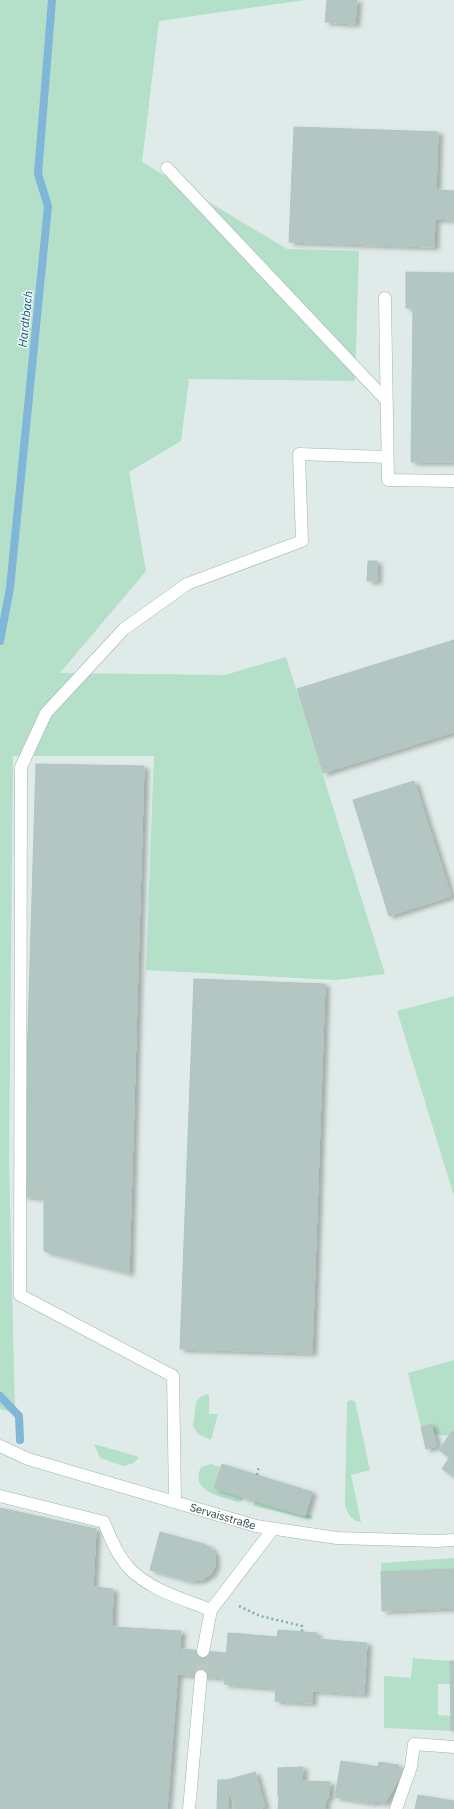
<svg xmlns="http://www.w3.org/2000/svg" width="454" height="1809" viewBox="0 0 454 1809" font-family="'IBM Plex Sans',sans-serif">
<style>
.green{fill:#b4dfc9}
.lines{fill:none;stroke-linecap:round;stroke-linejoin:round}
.stream{stroke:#80b6d7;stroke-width:8}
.building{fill:#b3c6c2;stroke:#b0c5c1;filter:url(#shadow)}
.minor-tunnel{stroke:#b8c8c5;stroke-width:12;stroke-dasharray:12 6;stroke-linecap:butt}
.minor-casing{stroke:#a1b3b1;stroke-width:13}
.path{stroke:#7bb2ad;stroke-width:2.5;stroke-dasharray:2 3;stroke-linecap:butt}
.minor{stroke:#fff;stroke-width:12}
.labels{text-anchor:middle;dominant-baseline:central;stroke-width:3;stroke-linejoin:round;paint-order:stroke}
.street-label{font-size:11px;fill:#1e3d3b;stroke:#eff8f5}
.water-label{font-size:12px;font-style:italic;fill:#13547e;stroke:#eff8f5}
</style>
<defs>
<filter id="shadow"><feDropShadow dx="4.5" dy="2.5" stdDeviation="2" flood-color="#0004"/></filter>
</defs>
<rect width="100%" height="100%" fill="#deebe8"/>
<g class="green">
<path d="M0 0H305L159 21 142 162 287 249 359 251 355 381 189 379 181 441 129 472 146 571 60 673 225 675 286 657 385 974 336 980 146 970 154 756H13L9 1162 15 1413 0 1409Z"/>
<path d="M454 996V1196L397 1011Z"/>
<path d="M454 1360V1432L452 1431 448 1436 434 1434 431 1425 421 1427 408 1373Z"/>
<path d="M207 1394 209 1395V1414H218L211 1440 198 1434 193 1426 196 1402 199 1398Z"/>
<path d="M351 1400 355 1401 370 1470 351 1475 361 1522C351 1521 348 1514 345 1505L347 1402Z"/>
<path d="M94 1444 139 1457 134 1463 123 1466 100 1458Z"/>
<path d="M211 1464 221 1467 214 1488 244 1497 242 1501 238 1502C222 1497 189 1492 201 1467Z"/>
<path d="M254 1501 304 1516 305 1514 313 1516 312 1519H309L254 1506Z"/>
<path d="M454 1558V1569L381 1572V1563Z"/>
<path d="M413 1658 450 1661V1684H438V1715L452 1716 451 1731 384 1728V1676L411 1678Z"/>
</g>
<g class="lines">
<g class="stream">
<path d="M0 641 10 588 48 206 38 174 52 0"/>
<path d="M0 1396 19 1416 20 1440"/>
</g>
</g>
<g class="building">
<path d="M327 0H357L355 24 325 22Z"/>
<path d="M294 127 438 132 434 247 289 242Z"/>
<path d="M436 190 454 191V220L435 219Z"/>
<path d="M406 272 454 273V462H411L413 308H406Z"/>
<path d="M368 561H377V581H367Z"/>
<path d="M454 640V732L323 773 297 689Z"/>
<path d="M36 764 144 766 129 1273 44 1251V1198L23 1196Z"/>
<path d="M414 781 451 896 389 916 353 800Z"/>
<path d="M194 979 325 984 312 1353 180 1349Z"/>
<path d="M431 1424 437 1446 426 1449 421 1427Z"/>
<path d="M452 1431 454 1432V1450L449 1457 439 1450Z"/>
<path d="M454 1450V1477L442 1469Z"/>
<path d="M222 1464 247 1472 239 1496 214 1488Z"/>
<path d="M247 1472 266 1478 259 1502 239 1496Z"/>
<path d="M266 1478 312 1492 305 1516 259 1502Z"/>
<path d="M0 1508 96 1529 93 1587 113 1589 112 1627 181 1631 167 1809H0Z"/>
<path d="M160 1532 203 1544 210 1547 215 1555V1566L211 1574 202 1580 191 1581 150 1570Z"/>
<path d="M452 1569 453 1608 382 1611 381 1572Z"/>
<path d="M452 1569H454V1608H453Z"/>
<path d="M278 1630 317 1633V1639L367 1643 364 1694 312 1691V1703L275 1701 276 1688 224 1684 228 1633 277 1637Z"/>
<path d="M180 1649 226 1653 225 1678 178 1674Z"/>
<path d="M450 1661H454V1731H451Z"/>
<path d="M341 1761 379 1767 374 1803 335 1797Z"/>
<path d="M379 1762 398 1765 401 1771 399 1779 385 1803 374 1801Z"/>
<path d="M303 1767 301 1799 278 1797V1768Z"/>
<path d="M255 1772 265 1807 257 1809H235L227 1780Z"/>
<path d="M218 1780H227L229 1790 228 1809H217Z"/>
<path d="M302 1781 330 1782 329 1798 301 1796Z"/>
<path d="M418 1795 454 1801V1809H415Z"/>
<path d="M301 1796 326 1798 325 1809H300Z"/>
<path d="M279 1797 301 1799 300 1809H278Z"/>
</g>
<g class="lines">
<path class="minor-tunnel" d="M201 1676 203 1651"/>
<g class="minor-casing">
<g id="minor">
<path d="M167 168 386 400"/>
<path d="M385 298 388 480 454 481"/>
<path id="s1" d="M0 1446 28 1459 256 1526 337 1538 437 1541 454 1540"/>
<path d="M0 1496 104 1522C110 1538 117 1555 129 1568 150 1590 183 1599 211 1610"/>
<path d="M175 1502 173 1376 20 1295 21 767 46 713 124 629 187 584 302 541 299 454 387 457"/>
<path d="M203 1651 211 1610 273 1529"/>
<path d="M189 1809 201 1676"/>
<path d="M396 1809 411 1767 414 1744 454 1747"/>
</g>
</g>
<g class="path">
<path d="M257 1475 259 1466"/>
<path d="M239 1606 260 1616 302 1626V1632"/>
</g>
<use href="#minor" class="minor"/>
</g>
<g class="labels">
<g class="street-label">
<text stroke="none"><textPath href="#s1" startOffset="234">Servaisstraße</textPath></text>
</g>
<g class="water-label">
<text transform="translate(25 319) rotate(-84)">Hardtbach</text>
</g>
</g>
</svg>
